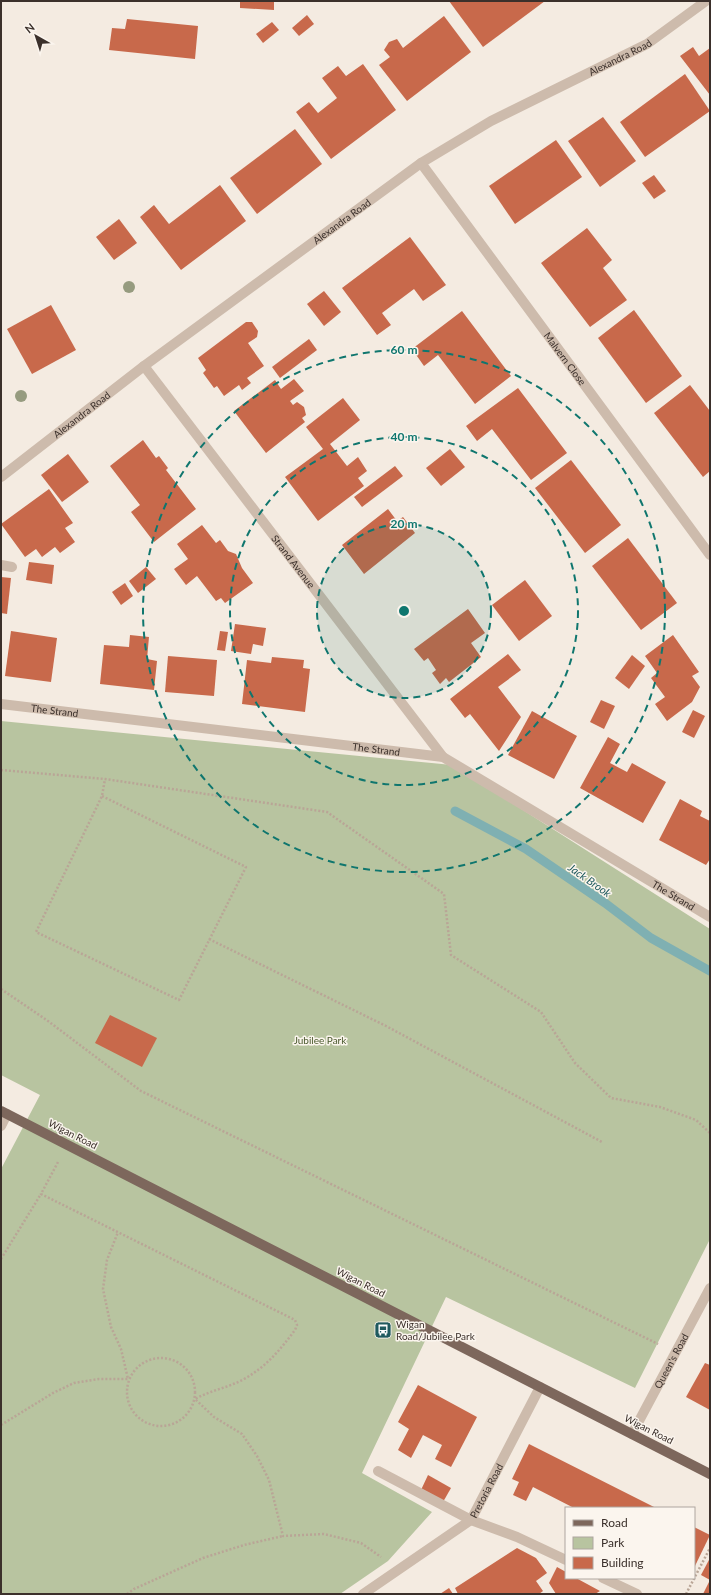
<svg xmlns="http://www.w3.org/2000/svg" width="711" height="1595" viewBox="0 0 711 1595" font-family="Lato,sans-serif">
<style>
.green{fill:#b8c4a0}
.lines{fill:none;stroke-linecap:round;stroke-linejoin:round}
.stream{stroke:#7fb0b2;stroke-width:9}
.building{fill:#c8694b}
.path{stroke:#b9a596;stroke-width:2.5;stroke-dasharray:2 2;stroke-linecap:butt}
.service{stroke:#cdbbac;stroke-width:10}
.minor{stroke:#cdbbac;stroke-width:10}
.tertiary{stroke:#cdbbac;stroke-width:10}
.primary{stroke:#7d675c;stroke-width:10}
.tree{fill:#969b7f}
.ring{fill:none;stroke:#0f766e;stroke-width:2;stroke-dasharray:7 5}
.labels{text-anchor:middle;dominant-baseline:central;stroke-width:3;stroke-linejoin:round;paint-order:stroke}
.street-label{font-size:10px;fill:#3b302b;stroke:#fbf5ee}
.park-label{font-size:10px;fill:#4a5a2e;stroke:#fbf5ee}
.poi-label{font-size:10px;fill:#3b302b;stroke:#fbf5ee;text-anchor:start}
.water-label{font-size:11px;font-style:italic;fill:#1f5a5e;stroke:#fbf5ee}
.centre{fill:#0f766e;stroke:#fbf5ee;stroke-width:2}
.ring-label{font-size:12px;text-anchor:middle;font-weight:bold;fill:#0f766e;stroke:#fbf5ee;stroke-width:3;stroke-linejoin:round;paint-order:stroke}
</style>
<rect width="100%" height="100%" fill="#f4ebe1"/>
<path class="green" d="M1 721 452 765 710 929V1239L635 1388 446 1297 362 1473 432 1512 388 1561 340 1594H1V1169L40 1095 1 1075Z"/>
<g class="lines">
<path class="stream" d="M455 811 526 849 605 903 651 938 710 971"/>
</g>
<g class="building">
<path d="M240 1H274V10L240 8Z"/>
<path d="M449 1H545L483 47Z"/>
<path d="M307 15 314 24 299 36 292 28Z"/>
<path d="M444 16 471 52 407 101 379 65 390 57 384 50 389 42 397 39 403 48Z"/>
<path d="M127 19 198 26 195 59 109 50 112 28 125 29Z"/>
<path d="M272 22 279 30 263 43 256 34Z"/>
<path d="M693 47 699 56 710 48V95L680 56Z"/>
<path d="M363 64 396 110 331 159 296 112 309 102 318 113 337 98 322 78 338 66 346 76Z"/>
<path d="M685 74 710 111 645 157 620 122Z"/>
<path d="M603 117 636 161 600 187 568 141Z"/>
<path d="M295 129 322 164 257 214 230 178Z"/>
<path d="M556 140 582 177 515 224 489 186Z"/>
<path d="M654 175 666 191 654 199 642 183Z"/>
<path d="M220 185 246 221 181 270 140 217 154 205 169 224Z"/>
<path d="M119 219 137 243 114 260 96 237Z"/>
<path d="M587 228 612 260 603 268 627 300 590 327 541 263Z"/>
<path d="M410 237 446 285 423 301 414 289 382 313 391 325 377 335 342 288Z"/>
<path d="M324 291 341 312 324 326 307 304Z"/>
<path d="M51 305 76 350 32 374 7 329Z"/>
<path d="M634 310 682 376 646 403 598 338Z"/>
<path d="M462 311 511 376 475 404 438 355 424 366 412 349Z"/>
<path d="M246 322H252L258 331 257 337 248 343 264 366 247 378 251 383 242 390 239 385 224 396 217 386 214 388 203 373 206 370 198 358Z"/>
<path d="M309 339 317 350 280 378 272 367Z"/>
<path d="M294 379 304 391 290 401 293 405 297 402 304 407 306 415 302 418 305 422 266 453 234 411 275 380 281 389Z"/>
<path d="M690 385 710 411V471L703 477 654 413Z"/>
<path d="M518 388 567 453 531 480 492 429 477 441 466 426Z"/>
<path d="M343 398 360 420 330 444 347 466 358 457 367 471 358 478 364 486 318 521 285 477 323 449 306 427Z"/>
<path d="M143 440 156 458 159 456 168 468 166 470 196 509 154 542 131 512 140 505 110 466Z"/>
<path d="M450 449 465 467 441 486 426 468Z"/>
<path d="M68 454 89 482 62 502 41 475Z"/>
<path d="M571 460 621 525 585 553 535 488Z"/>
<path d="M395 466 403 476 362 507 354 497Z"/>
<path d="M49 489 73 523 65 528 75 542 60 553 55 547 42 557 36 549 25 557 1 524Z"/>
<path d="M388 509 397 521 403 517 415 533 364 574 342 545Z"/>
<path d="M202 525 216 543 220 540 228 551 236 554 242 568 253 583 225 603 221 598 216 601 197 576 186 585 174 569 188 559 177 544Z"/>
<path d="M628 538 677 603 641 630 592 566Z"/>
<path d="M29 562 54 565 52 584 26 580Z"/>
<path d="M146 567 156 579 138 593 129 581Z"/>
<path d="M1 577 11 578 7 614 1 613Z"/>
<path d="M525 580 552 616 519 641 492 605Z"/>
<path d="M125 583 133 596 121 605 112 592Z"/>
<path d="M468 609 485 633 471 643 481 657 449 682 446 678 440 684 432 673 436 670 428 658 424 661 414 649Z"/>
<path d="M235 624 266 628 263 646 253 644 251 654 231 651Z"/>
<path d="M11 631 57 638 51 682 5 676Z"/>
<path d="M220 631 228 632 225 651 217 650Z"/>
<path d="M130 635 149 637 147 659 157 661 154 690 100 684 104 645 129 647Z"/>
<path d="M673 635 699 672 692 676 700 687 692 702 667 721 655 704 665 697 651 678 657 673 645 656Z"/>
<path d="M508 654 521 670 498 687 521 717 499 751 470 714 465 718 450 699Z"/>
<path d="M632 655 645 666 629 689 615 678Z"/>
<path d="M168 656 217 660 214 696 165 692Z"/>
<path d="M272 657 304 660 303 668 310 669 305 712 242 704 247 660 271 663Z"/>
<path d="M601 700 615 706 604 729 590 722Z"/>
<path d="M693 710 705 716 694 738 682 732Z"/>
<path d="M532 711 577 736 554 779 508 755Z"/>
<path d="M608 737 620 744 610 763 627 772 632 763 666 782 643 823 580 788Z"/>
<path d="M680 799 702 811 700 816 710 821V859L706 865 659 840Z"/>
<path d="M110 1015 157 1038 142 1067 95 1043Z"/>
<path d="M705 1363 710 1365V1410L686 1397Z"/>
<path d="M418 1385 477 1417 451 1467 435 1459 442 1445 423 1435 411 1458 398 1450 409 1429 398 1422Z"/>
<path d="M529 1444 656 1508H574L533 1487 526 1501 513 1495 519 1482 512 1479Z"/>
<path d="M428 1475 451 1488 443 1502 421 1490Z"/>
<path d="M694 1527 710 1535 694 1568Z"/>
<path d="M517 1548 536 1558 547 1573 536 1581 543 1591 539 1594H458L455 1588Z"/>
<path d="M710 1558V1580L701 1575Z"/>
<path d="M557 1567 566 1572V1578H576L600 1591 595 1594H556L549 1583Z"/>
<path d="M710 1580V1594H703Z"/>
<path d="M449 1588 453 1594H440Z"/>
</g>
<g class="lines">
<g class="path">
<path d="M1 770 105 779 327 812 444 894 451 955 541 1012 575 1063 611 1098 660 1107 696 1120 710 1133"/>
<path d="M102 796 246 867 179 1000 36 932 102 796 105 779"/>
<path d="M209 939 386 1026 602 1142"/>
<path d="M1 989 48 1021 141 1091 658 1344"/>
<path d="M58 1162 41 1194 295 1320 297 1325 295 1330C280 1350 266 1367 244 1379 228 1388 211 1390 195 1399L214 1417 242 1434 257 1456 269 1480 283 1536 324 1534 361 1543 381 1557"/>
<path d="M1 1259 41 1194"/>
<circle cx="161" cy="1392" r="34"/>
<path d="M1 1425 53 1393 74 1383 99 1379H128L121 1349 111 1327 103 1289 107 1260 118 1232"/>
<path d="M127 1594 134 1589 203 1558 244 1545 283 1536"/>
<path d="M686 1594 710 1548"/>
</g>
<g class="service">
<path d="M1 565 12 567"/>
<path d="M378 1471 471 1520 517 1537 566 1560"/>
<path d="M603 1578 637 1594"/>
</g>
<g class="minor">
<path id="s1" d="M421 163 710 555"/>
<path id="s2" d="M144 366 443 757"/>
<path id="s3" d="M1 704 443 757 710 917"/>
<path d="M1 1126 7 1114"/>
<path id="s4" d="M632 1434 710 1288"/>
<path id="s5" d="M363 1594 471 1520 540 1387"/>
</g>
<path class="tertiary" id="s6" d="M1 477 144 366 421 163 491 121 647 44 706 1"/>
<path class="primary" d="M1 1111 710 1474"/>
</g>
<g class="tree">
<circle cx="129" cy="287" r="6"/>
<circle cx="21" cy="396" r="6"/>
</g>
<circle cx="404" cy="611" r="87" fill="#0f766e" fill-opacity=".12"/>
<g class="ring">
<circle cx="404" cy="611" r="87"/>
<circle cx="404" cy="611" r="174"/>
<circle cx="404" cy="611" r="261"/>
</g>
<defs>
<g id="bus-square" transform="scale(0.9)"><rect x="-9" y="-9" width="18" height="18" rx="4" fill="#1f5a5e" stroke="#fbf5ee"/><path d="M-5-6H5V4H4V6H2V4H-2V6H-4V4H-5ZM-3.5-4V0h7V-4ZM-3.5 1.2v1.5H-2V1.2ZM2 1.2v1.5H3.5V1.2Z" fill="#fff"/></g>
</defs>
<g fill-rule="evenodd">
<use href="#bus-square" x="383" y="1330"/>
</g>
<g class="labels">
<g class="street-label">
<text stroke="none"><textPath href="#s6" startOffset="750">Alexandra Road</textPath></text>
<text stroke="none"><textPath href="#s6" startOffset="426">Alexandra Road</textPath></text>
<text stroke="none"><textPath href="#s1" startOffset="243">Malvern Close</textPath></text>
<text stroke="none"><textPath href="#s6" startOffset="102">Alexandra Road</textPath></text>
<text stroke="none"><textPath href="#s2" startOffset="246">Strand Avenue</textPath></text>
<text stroke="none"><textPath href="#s3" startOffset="54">The Strand</textPath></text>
<text stroke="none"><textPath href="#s3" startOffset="378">The Strand</textPath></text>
<text stroke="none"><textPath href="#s3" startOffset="714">The Strand</textPath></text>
<text transform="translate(73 1134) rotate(27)">Wigan Road</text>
<text transform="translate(361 1282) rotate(27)">Wigan Road</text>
<text stroke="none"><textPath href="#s4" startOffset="83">Queen's Road</textPath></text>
<text transform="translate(649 1429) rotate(27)">Wigan Road</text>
<text stroke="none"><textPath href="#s5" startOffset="164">Pretoria Road</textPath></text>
</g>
<g class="park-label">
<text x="320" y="1040">Jubilee Park</text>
</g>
<g class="poi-label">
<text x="396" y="1324">Wigan<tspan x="396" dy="12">Road/Jubilee Park</tspan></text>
</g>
<g class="water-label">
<text transform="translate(590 880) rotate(35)">Jack Brook</text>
</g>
</g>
<circle cx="404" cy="611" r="6" class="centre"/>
<g class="ring-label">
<text x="404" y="354">60 m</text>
<text x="404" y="441">40 m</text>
<text x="404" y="528">20 m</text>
</g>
<rect width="711" height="1595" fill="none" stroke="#3b302b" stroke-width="4"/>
<rect x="565" y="1507" width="130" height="72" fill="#fbf5ee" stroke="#aea6a0"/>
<rect x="573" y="1520" width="20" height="6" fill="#7d675c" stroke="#aea6a0"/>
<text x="601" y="1527" font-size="12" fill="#3b302b">Road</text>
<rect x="573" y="1537" width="20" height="12" fill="#b8c4a0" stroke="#aea6a0"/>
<text x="601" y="1547" font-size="12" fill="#3b302b">Park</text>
<rect x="573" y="1557" width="20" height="12" fill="#c8694b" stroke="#aea6a0"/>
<text x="601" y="1567" font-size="12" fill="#3b302b">Building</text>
<g transform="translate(36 36) rotate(321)" stroke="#fbf5ee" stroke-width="3" paint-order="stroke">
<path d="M0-3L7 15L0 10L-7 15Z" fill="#3b302b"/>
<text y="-6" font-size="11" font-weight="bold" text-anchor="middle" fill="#3b302b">N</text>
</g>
</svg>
